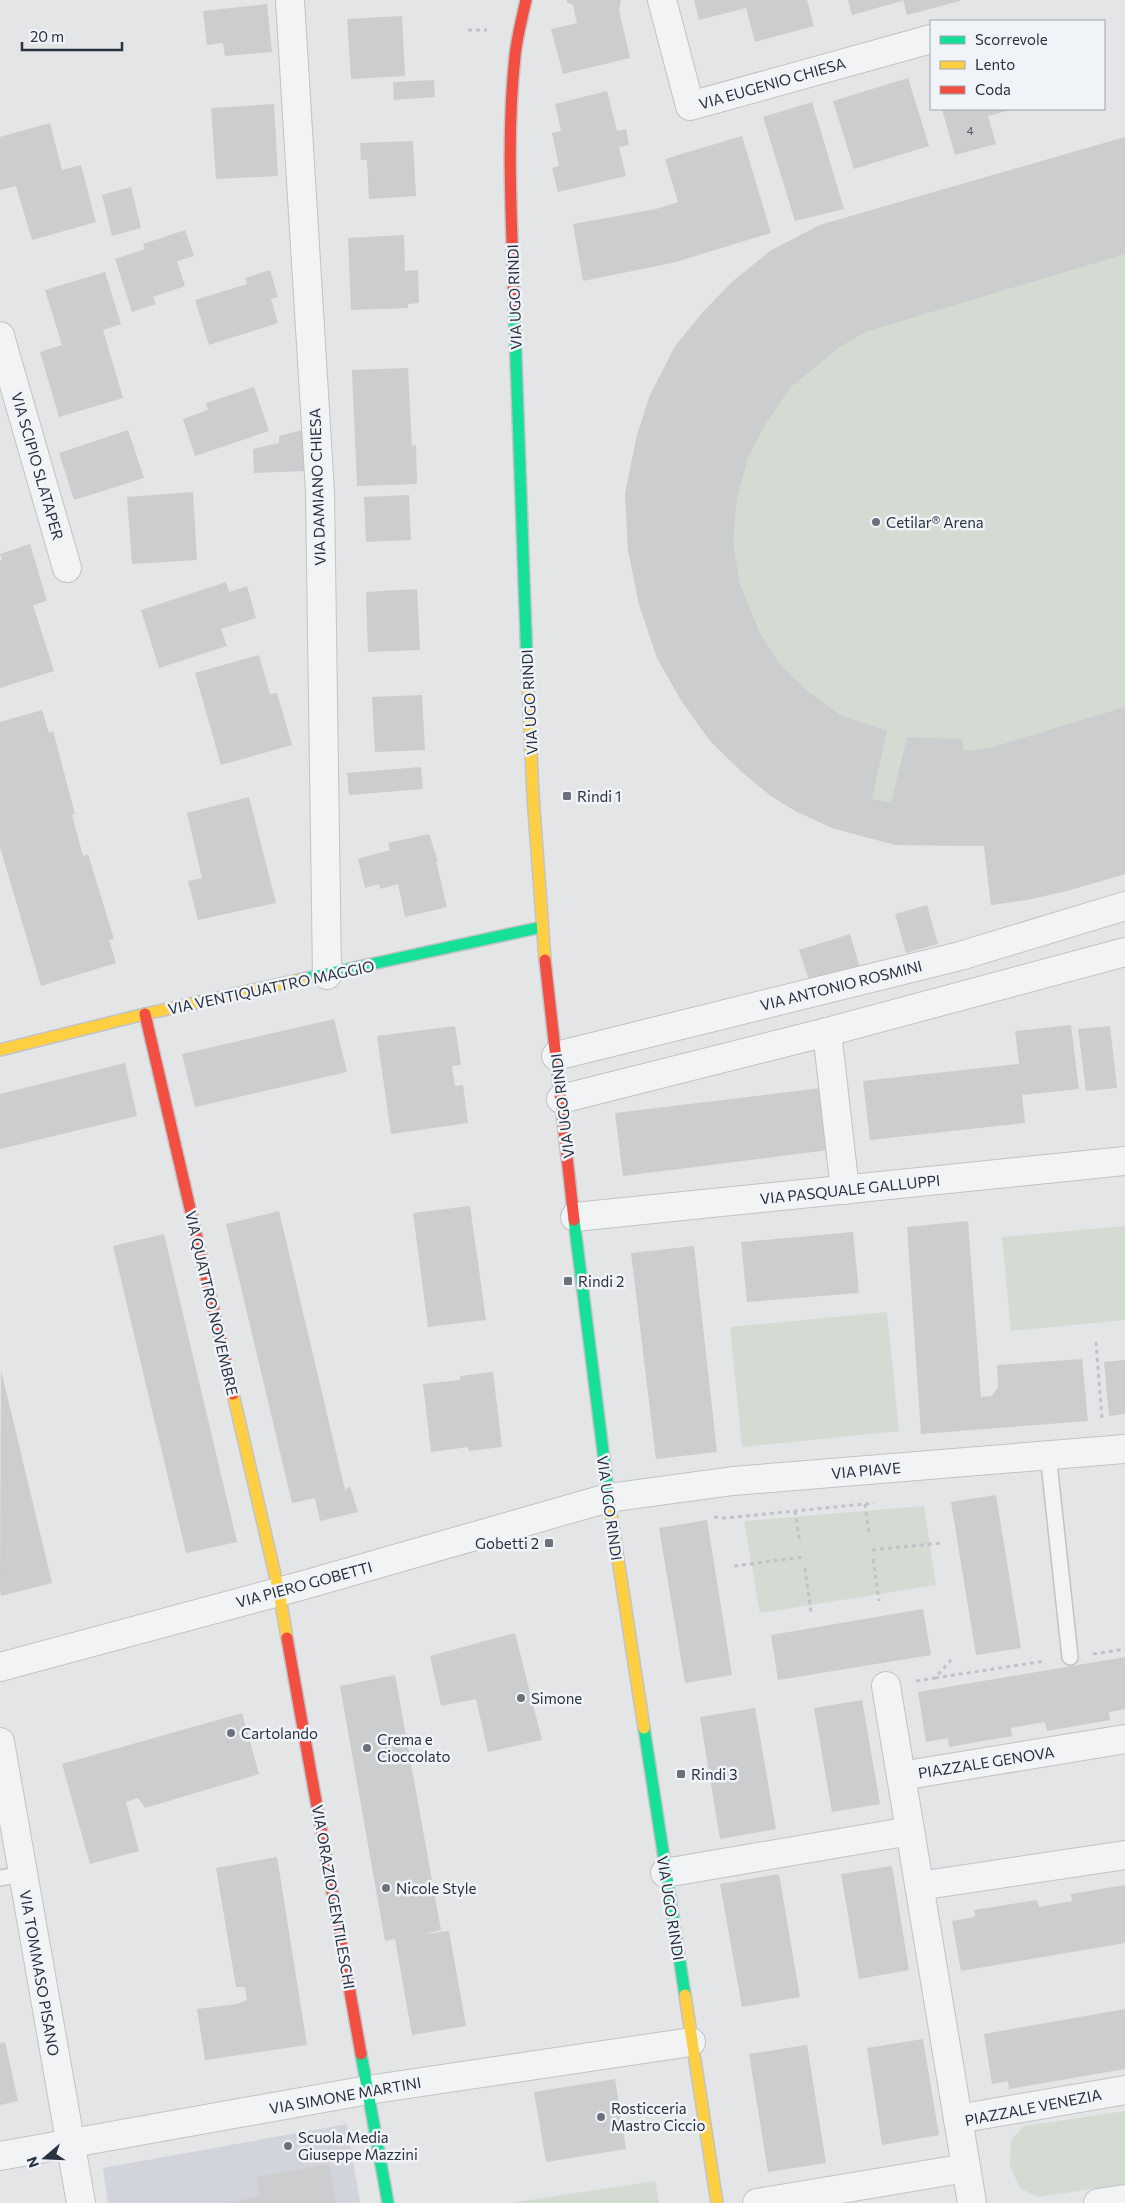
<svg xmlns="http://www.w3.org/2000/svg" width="1125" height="2203" viewBox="0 0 1125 2203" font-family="Commissioner,sans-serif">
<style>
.built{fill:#d1d4da}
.green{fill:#d3dbd3}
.building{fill:#cbcdcf}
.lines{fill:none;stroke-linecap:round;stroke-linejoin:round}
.lane-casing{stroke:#c1c3c5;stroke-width:18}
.street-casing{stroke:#c1c3c5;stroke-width:30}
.fast-casing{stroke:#c1c3c5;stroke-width:14}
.slow-casing{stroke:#c1c3c5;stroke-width:14}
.jam-casing{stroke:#c1c3c5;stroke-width:14}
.path{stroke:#c1c3c8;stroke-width:3;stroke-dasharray:4 4;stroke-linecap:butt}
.lane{stroke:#f2f3f4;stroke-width:15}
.street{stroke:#f2f3f4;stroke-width:28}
.fast{stroke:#16e098;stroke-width:11}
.slow{stroke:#ffcf43;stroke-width:11}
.jam{stroke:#f24e42;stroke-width:11}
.poi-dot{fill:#6a717b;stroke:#f0f3f7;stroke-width:2}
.labels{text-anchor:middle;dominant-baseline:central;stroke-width:5;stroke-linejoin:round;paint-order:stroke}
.number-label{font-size:12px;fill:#525a65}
.street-label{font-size:15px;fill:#293241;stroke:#f0f3f7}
.poi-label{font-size:15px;fill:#293241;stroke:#f0f3f7;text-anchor:start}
</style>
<rect width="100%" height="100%" fill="#e3e5e7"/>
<path class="built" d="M347 2124 360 2203H108L103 2168Z"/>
<g class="green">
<path d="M1125 137V874C1081 887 1037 898 991 905L984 846 895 845 771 796 742 772 710 741 681 700 657 658 639 604 628 550 625 494 637 435 650 395 702 313 732 282 770 251 820 225Z"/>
<path d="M1125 1226V1320L1011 1331 1002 1237Z"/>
<path d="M887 1312 899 1431 742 1447 730 1327Z"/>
<path d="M924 1506 936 1585 760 1613 744 1521Z"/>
<path d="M1125 2111V2184L1038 2197 1020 2188 1010 2166 1011 2140 1024 2126Z"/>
<path d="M655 2181 659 2203H510Z"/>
</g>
<g class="building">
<path d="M567 0H621L619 10 630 58 563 74 551 29 577 23 573 5 566 2Z"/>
<path d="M694 0H807L814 26 755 42 746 8 699 20Z"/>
<path d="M848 0H902V1L852 15Z"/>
<path d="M903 0H960V1L907 15Z"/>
<path d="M267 4 272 52 225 56 223 43 207 45 203 11Z"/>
<path d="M402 16 405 76 351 79 347 19Z"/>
<path d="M908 78 929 146 854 169 833 101Z"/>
<path d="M434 80 435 97 394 100 393 82Z"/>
<path d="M607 91 617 131 626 129 629 145 619 147 626 176 558 192 552 168 559 166 552 133 561 131 555 104Z"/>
<path d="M812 102 844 209 795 221 763 117Z"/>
<path d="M274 104 278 176 216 179 211 108Z"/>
<path d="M942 109H1014L988 116 996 144 955 155Z"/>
<path d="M50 123 62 170 81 165 96 222 32 240 16 186 0 190V137Z"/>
<path d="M742 136 771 233 672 263 583 281 573 224 656 209 678 202 665 159Z"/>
<path d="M1125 137V254L868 331 841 346 791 387 768 420 748 457 737 497 733 542 740 585 759 631 780 665 809 692 840 715 887 731 872 799 891 803 907 737 961 739 964 751 990 748 1125 707V874L1067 891 1027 900 991 905 984 846 895 845 832 828 795 811 771 796 742 772 710 741 681 700 657 658 639 604 628 550 625 494 637 435 650 395 675 346 702 313 732 282 770 251 820 225Z"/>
<path d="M413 141 416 196 369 199 367 160H361L360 143Z"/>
<path d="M131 187 141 228 112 236 102 195Z"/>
<path d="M185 230 194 256 177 261 185 286 153 297 156 304 132 312 115 259 145 249 143 244Z"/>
<path d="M404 235 405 271 418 270 419 303 408 304V308L351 310 348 238Z"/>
<path d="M270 270 278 297 271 299 278 323 209 345 195 300 247 284 245 278Z"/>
<path d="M105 272 121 324 103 330 123 398 59 417 40 352 62 345 45 290Z"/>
<path d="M408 368 412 446 416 445 417 484 357 486 352 370Z"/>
<path d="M254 387 269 431 195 456 183 419 208 410 206 403Z"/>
<path d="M305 429V471L254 473 253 449 279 443V436Z"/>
<path d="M128 430 144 478 74 500 59 453Z"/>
<path d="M193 492 197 560 132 564 127 497Z"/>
<path d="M409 495 411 540 366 542 364 497Z"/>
<path d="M30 544 47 601 33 605 54 671 0 688V561L2 560 0 554Z"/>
<path d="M226 582 229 592 247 586 256 618 221 629 227 646 159 668 141 610Z"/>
<path d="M417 589 420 650 368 652 366 592Z"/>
<path d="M259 655 270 694 277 693 292 745 221 765 195 673Z"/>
<path d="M422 695 425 750 375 752 372 697Z"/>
<path d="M42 710 49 733 53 731 75 814 72 815 83 856 88 854 114 939 109 940 116 963 41 986 0 847V722Z"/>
<path d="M421 767 423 789 349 795 347 773Z"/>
<path d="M249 797 276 903 198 920 188 881 202 878 187 813Z"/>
<path d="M429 834 438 861H436L447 907 405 917 398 884 380 889 379 884 365 888 358 859 390 850 388 843Z"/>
<path d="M927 905 938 944 906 953 895 914Z"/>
<path d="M850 934 860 968 810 983 799 950Z"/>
<path d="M334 1019 347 1072 195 1107 182 1054Z"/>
<path d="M1071 1025 1079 1089 1022 1095 1025 1123 870 1140 863 1081 1019 1064 1015 1031Z"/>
<path d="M455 1026 461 1065 452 1066 455 1086 463 1085 468 1123 391 1134 377 1036Z"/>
<path d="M1110 1026 1117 1088 1086 1091 1078 1029Z"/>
<path d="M125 1063 137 1116 0 1149V1094Z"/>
<path d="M821 1088 829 1150 623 1176 615 1113Z"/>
<path d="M470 1206 486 1320 428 1327 413 1213Z"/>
<path d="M279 1211 345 1490 350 1486 358 1512 320 1521 315 1498 292 1503 226 1224Z"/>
<path d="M968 1221 981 1397 992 1396 998 1387 997 1365 1082 1359 1088 1421 921 1434 907 1227Z"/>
<path d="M853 1232 859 1293 747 1302 741 1242Z"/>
<path d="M164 1234 237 1542 186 1553 113 1246Z"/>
<path d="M694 1246 717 1452 656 1459 631 1253Z"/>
<path d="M1125 1360V1414L1109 1416 1104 1362Z"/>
<path d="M1 1370 52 1583 1 1596 0 1590Z"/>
<path d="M493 1372 502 1447 469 1451 468 1447 431 1452 423 1384 460 1380V1376Z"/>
<path d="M996 1495 1021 1648 976 1655 951 1502Z"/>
<path d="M707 1520 732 1675 685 1683 659 1528Z"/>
<path d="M923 1609 931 1655 778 1680 771 1635Z"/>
<path d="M515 1633 542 1740 488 1752 476 1699 441 1706 430 1656Z"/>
<path d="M1125 1657V1709L1109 1712 1110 1720 1047 1731 1045 1722 1011 1728 1012 1736 949 1747 948 1738 926 1742 918 1692Z"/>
<path d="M395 1675 441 1930 424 1934 449 1931 466 2026 412 2035 395 1939 385 1941 340 1686Z"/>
<path d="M862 1700 880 1804 832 1812 814 1708Z"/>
<path d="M755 1708 776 1829 720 1839 700 1717Z"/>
<path d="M242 1713 259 1774 145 1808 138 1798 126 1802 139 1851 90 1864 62 1764Z"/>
<path d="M277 1857 307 2045 205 2060 197 2009 237 2004 247 2000 245 1987H236L216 1868Z"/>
<path d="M892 1866 909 1970 859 1979 841 1874Z"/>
<path d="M779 1874 800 1997 742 2007 720 1884Z"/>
<path d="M1125 1885V1943L961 1971 952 1921 975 1917 974 1910 1037 1900 1039 1907 1072 1901 1071 1894Z"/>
<path d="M1125 2009V2069L1009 2089 1008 2081 992 2084 984 2034Z"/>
<path d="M923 2039 939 2135 882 2145 867 2048Z"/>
<path d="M5 2042 18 2101 0 2105V2043Z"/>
<path d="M807 2045 826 2163 768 2172 749 2054Z"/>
<path d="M615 2079 626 2149 546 2162 534 2092Z"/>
<path d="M329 2164 336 2203H227L260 2196 256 2177Z"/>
</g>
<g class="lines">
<g class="lane-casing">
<g id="lane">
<path d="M1048 1454 1070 1657"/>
<path d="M0 1878 23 1874"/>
</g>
</g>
<g class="street-casing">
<g id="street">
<path d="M290 0 320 492 327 975"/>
<path d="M662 0 690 106 931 39"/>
<path d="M0 336 67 568"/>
<path d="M827 1032 845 1190"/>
<path d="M556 1056 960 956 1125 906"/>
<path d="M561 1099 827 1032 1125 952"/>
<path d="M575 1217 1125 1161"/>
<path d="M0 1667 304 1585 608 1498 733 1481 1125 1449"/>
<path d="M886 1686 901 1776"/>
<path d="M0 1742 81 2203"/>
<path d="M665 1873 910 1831"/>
<path d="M919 1886 1125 1855"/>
<path d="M958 2119 901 1776 1125 1739"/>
<path d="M0 2156 368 2090 691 2042"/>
<path d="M757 2203 966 2168"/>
<path d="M972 2203 958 2119 1125 2090"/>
<path d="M1098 2203 1125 2199"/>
</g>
</g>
<g class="fast-casing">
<g id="fast">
<path d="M514 304 527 664"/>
<path d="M303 979 542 927"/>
<path d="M574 1220 610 1507"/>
<path d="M644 1728 685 1995"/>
<path d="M361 2054 388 2203"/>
</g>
</g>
<g class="slow-casing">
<g id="slow">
<path d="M527 664 533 796 545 960"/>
<path d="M0 1050 145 1014 303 979"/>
<path d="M233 1394 279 1592 287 1638"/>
<path d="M610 1507 644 1728"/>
<path d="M685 1995 717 2203"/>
</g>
</g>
<g class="jam-casing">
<g id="jam">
<path d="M514 304C512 222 506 139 515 56 517 37 522 18 526 0"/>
<path d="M545 960 574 1220"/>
<path d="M145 1014 233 1394"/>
<path d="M287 1638 361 2054"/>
</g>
</g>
<g class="path">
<path d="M468 30H487"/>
<path d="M1096 1342 1102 1419"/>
<path d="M865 1504 869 1534"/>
<path d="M795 1511 800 1543"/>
<path d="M714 1517 726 1518 874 1503"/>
<path d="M872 1550 941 1543"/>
<path d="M873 1559 879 1601"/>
<path d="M734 1566 803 1557"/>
<path d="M805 1568 811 1612"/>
<path d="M1093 1654 1125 1649"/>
<path d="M935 1678 1045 1661"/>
<path d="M916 1681 935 1678 951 1660"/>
</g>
<use href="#lane" class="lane"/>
<use href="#street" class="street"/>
<use href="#fast" class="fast"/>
<use href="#slow" class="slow"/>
<use href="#jam" class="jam"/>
</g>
<g class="poi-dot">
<circle cx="876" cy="522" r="5"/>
<rect x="562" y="791" width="10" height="10" rx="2.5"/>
<rect x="563" y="1276" width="10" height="10" rx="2.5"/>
<rect x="544" y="1538" width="10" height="10" rx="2.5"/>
<circle cx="521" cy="1698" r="5"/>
<circle cx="231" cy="1733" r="5"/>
<circle cx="367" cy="1748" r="5"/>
<rect x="676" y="1769" width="10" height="10" rx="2.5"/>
<circle cx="386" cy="1888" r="5"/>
<circle cx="601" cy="2117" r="5"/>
<circle cx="288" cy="2146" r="5"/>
</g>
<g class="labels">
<g class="number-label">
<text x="970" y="130">4</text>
</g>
<g class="street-label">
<text transform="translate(772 83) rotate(-16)">VIA EUGENIO CHIESA</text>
<text transform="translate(514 297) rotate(-92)">VIA UGO RINDI</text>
<text transform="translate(38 466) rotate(74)">VIA SCIPIO SLATAPER</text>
<text transform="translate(317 487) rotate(-92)">VIA DAMIANO CHIESA</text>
<text transform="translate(529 702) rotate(-93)">VIA UGO RINDI</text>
<text transform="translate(841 985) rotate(-14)">VIA ANTONIO ROSMINI</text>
<text transform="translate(271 987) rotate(-12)">VIA VENTIQUATTRO MAGGIO</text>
<text transform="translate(562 1106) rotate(-97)">VIA UGO RINDI</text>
<text transform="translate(850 1189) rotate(-6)">VIA PASQUALE GALLUPPI</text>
<text transform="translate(212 1303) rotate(77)">VIA QUATTRO NOVEMBRE</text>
<text transform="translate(866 1470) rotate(-5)">VIA PIAVE</text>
<text transform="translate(610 1508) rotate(82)">VIA UGO RINDI</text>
<text transform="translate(304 1584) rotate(-15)">VIA PIERO GOBETTI</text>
<text transform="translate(986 1762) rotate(-9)">PIAZZALE GENOVA</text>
<text transform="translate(334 1897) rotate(80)">VIA ORAZIO GENTILESCHI</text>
<text transform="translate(671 1908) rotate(81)">VIA UGO RINDI</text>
<text transform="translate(40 1973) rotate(80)">VIA TOMMASO PISANO</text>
<text transform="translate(345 2095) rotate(-10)">VIA SIMONE MARTINI</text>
<text transform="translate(1033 2107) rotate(-11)">PIAZZALE VENEZIA</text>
</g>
<g class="poi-label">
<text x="886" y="522">Cetilar® Arena</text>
<text x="577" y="796">Rindi 1</text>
<text x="578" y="1281">Rindi 2</text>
<text x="539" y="1543" text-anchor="end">Gobetti 2</text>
<text x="531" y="1698">Simone</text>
<text x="241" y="1733">Cartolando</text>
<text x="377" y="1739">Crema e<tspan x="377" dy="17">Cioccolato</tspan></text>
<text x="691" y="1774">Rindi 3</text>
<text x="396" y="1888">Nicole Style</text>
<text x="611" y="2108">Rosticceria<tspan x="611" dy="17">Mastro Ciccio</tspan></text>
<text x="298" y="2137">Scuola Media<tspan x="298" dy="17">Giuseppe Mazzini</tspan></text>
</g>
</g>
<rect x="930" y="20" width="175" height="90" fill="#f0f3f7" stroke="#a0a6ae"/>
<rect x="940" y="36" width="25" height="8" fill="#16e098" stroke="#a0a6ae"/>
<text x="975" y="45" font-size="15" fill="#293241">Scorrevole</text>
<rect x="940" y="61" width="25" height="8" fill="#ffcf43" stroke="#a0a6ae"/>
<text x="975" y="70" font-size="15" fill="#293241">Lento</text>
<rect x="940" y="86" width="25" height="8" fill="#f24e42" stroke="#a0a6ae"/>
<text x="975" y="95" font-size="15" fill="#293241">Coda</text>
<g transform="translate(45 2158) rotate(251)" stroke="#f0f3f7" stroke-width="4" paint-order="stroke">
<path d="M0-4L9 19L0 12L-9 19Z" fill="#293241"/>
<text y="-8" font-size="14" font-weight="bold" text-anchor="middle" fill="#293241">N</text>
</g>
<path d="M22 42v8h100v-8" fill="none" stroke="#293241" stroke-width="2.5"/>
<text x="30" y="42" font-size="15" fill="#293241" stroke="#f0f3f7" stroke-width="4" paint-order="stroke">20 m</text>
</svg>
